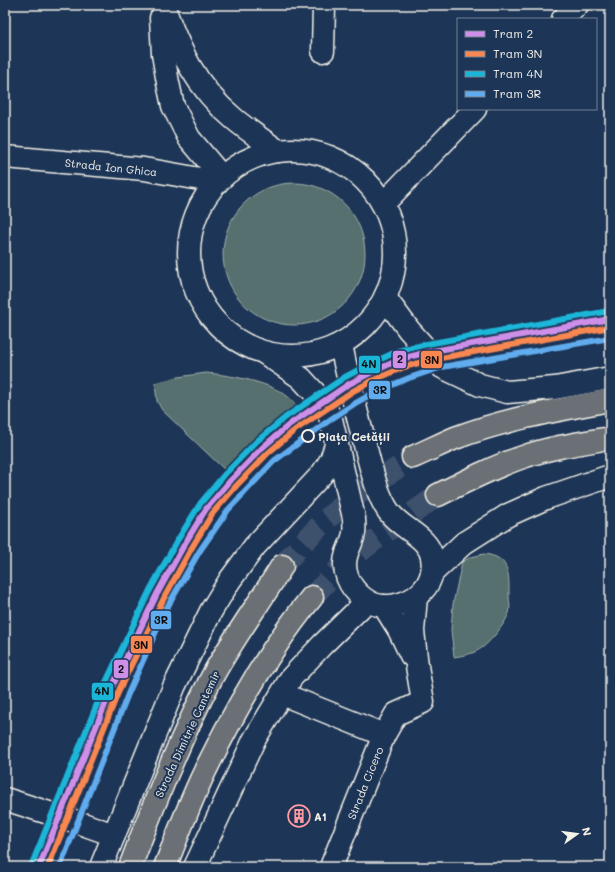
<svg xmlns="http://www.w3.org/2000/svg" width="615" height="872" viewBox="0 0 615 872" font-family="Mali,sans-serif">
<style>
.grass{fill:#55706e;stroke:#a4b0ab}
.lines{fill:none;stroke-linecap:round;stroke-linejoin:round}
.primary-tunnel{stroke:#3d516d;stroke-width:22;stroke-dasharray:22 11;stroke-linecap:butt}
.minor-casing{stroke:#f4f1e8;stroke-width:25}
.tertiary-casing{stroke:#f4f1e8;stroke-width:25}
.secondary-casing{stroke:#f4f1e8;stroke-width:25}
.primary-casing{stroke:#f4f1e8;stroke-width:25}
.minor{stroke:#1d3557;stroke-width:22}
.tertiary{stroke:#1d3557;stroke-width:22}
.secondary{stroke:#1d3557;stroke-width:22}
.primary{stroke:#6b6f74;stroke-width:22}
.tram-1-casing{stroke:#1d3557;stroke-width:9}
.tram-2-casing{stroke:#1d3557;stroke-width:9}
.tram-3-casing{stroke:#1d3557;stroke-width:9}
.tram-4-casing{stroke:#1d3557;stroke-width:9}
.tram-1{stroke:#ce8fe9;stroke-width:6}
.tram-2{stroke:#f88751;stroke-width:6}
.tram-3{stroke:#1ab6d8;stroke-width:6}
.tram-4{stroke:#60acee;stroke-width:6}
.stop-dot{fill:#1d3557;stroke:#f4f1e8;stroke-width:2}
.labels{text-anchor:middle;dominant-baseline:central;stroke-width:4;stroke-linejoin:round;paint-order:stroke}
.street-label{font-size:11px;fill:#f4f1e8;stroke:#1d3557}
.stop-label{font-size:11px;font-weight:bold;fill:#f4f1e8;stroke:#1d3557;text-anchor:start}
.poi-label{font-size:11px;font-weight:bold;fill:#f4f1e8;stroke:#1d3557;text-anchor:start}
.line-badge{stroke:#1d3557;stroke-width:1.5}
.pale-badge-label{font-size:11px;text-anchor:middle;font-weight:bold;fill:#111}
</style>
<rect width="100%" height="100%" fill="#1d3557"/>
<filter id="ink" filterUnits="userSpaceOnUse"><feTurbulence type="fractalNoise" baseFrequency=".025" numOctaves="2"/><feDisplacementMap in="SourceGraphic" scale="8" xChannelSelector="R" yChannelSelector="G"/><feConvolveMatrix kernelMatrix="1 2 1 2 8 2 1 2 1" color-interpolation-filters="sRGB"/></filter>
<g filter="url(#ink)">
<g class="grass">
<circle cx="294" cy="254" r="71"/>
<path d="M206 373C230 375 292 384 299 412L248 451 228 473 162 410 157 401 155 383 178 377Z"/>
<path d="M484 554C510 557 509 573 509 595 509 600 511 608 509 613 505 624 492 640 483 647 474 654 465 655 454 657L451 630 453 604 462 562 471 557Z"/>
</g>
<g class="lines">
<g class="primary-tunnel">
<path d="M282 566C308 537 332 511 364 489 380 478 398 469 413 457"/>
<path d="M312 597 342 566 372 542 438 495"/>
</g>
<g class="minor-casing">
<g id="minor">
<path d="M563 19 577 5"/>
<path d="M323 51 324 5"/>
<path d="M5 157 144 169 217 182"/>
<path d="M383 204 475 109"/>
<path d="M384 606 399 630 411 655"/>
<path d="M282 694 384 735"/>
<path d="M5 799 77 822 114 835"/>
<path d="M331 867 384 735 396 714 423 702 417 666 413 631 416 597"/>
</g>
</g>
<g class="tertiary-casing">
<path id="tertiary" d="M386 299 409 330 442 367 480 385 507 392 555 388 610 378"/>
</g>
<g class="secondary-casing">
<g id="secondary">
<path d="M163 5C179 50 196 87 233 118 247 130 263 140 278 151"/>
<path d="M161 18 163 54 168 83 173 106 189 138 221 176"/>
<circle cx="292" cy="253" r="103"/>
<path d="M266 354 301 378 323 402 331 419 354 518C354 523 355 528 354 533 353 540 349 547 347 553 341 570 349 587 363 598 373 606 387 608 400 604 422 598 436 580 432 557 428 536 401 529 389 512 376 494 370 463 364 441 356 409 347 377 341 344"/>
<path d="M432 573 464 543 508 515 546 498 610 476"/>
<path d="M101 867 174 687 211 611 230 580 255 546 322 474 331 460 336 445"/>
<path d="M195 867 254 740 291 678 322 645 367 601"/>
</g>
</g>
<g class="primary-casing">
<g id="primary">
<path d="M413 457C427 451 441 444 455 438 505 419 558 410 610 400"/>
<path d="M438 495C466 481 493 467 523 457 551 447 581 443 610 438"/>
<path d="M130 867C154 803 180 738 212 677 233 638 259 604 282 566"/>
<path d="M165 867C179 832 192 796 209 763 238 704 271 647 312 597"/>
</g>
</g>
<use href="#minor" class="minor"/>
<use href="#tertiary" class="tertiary"/>
<use href="#secondary" class="secondary"/>
<use href="#primary" class="primary"/>
<g class="tram-1-casing">
<path id="tram-1" d="M39 867 113 685 157 594 184 545 206 509 231 480 263 447 290 424 349 384 370 373 401 359 428 352 610 319"/>
</g>
<g class="tram-2-casing">
<path id="tram-2" d="M48 867 120 688 164 598 191 549 212 514 237 485 268 453 295 430 353 391 374 380 404 367 430 360 610 327"/>
</g>
<g class="tram-3-casing">
<path id="tram-3" d="M32 864 106 682 150 590 177 541 200 504 225 474 257 441 286 417 345 377 366 366 398 351 427 344 609 311"/>
</g>
<g class="tram-4-casing">
<path id="tram-4" d="M60 867 128 694 165 611 199 552 228 510 274 461 331 419 354 404 375 392 409 378 442 367 610 338"/>
</g>
<use href="#tram-1" class="tram-1"/>
<use href="#tram-2" class="tram-2"/>
<use href="#tram-3" class="tram-3"/>
<use href="#tram-4" class="tram-4"/>
</g>
</g>
<defs>
<g id="building-ring" transform="scale(1.15)"><circle r="9.5" fill="#1d3557" stroke="#ff9aa2" stroke-width="1.5"/><path d="M-4-6H4V6H1V3H-1V6H-4ZM-2.5-4.3h1.7v1.8h-1.7ZM.8-4.3h1.7v1.8H.8ZM-2.5-1h1.7V.8h-1.7ZM.8-1h1.7V.8H.8Z" fill="#ff9aa2"/></g>
</defs>
<g fill-rule="evenodd">
<use href="#building-ring" x="299" y="816"/>
</g>
<circle class="stop-dot" cx="308" cy="436" r="6"/>
<g class="labels">
<g class="street-label">
<text transform="translate(111 167) rotate(6)">Strada Ion Ghica</text>
<text transform="translate(187 734) rotate(-65)">Strada Dimitrie Cantemir</text>
<text transform="translate(365 783) rotate(-68)">Strada Cicero</text>
</g>
<g class="stop-label">
<text x="318" y="436">Piața Cetății</text>
</g>
<g class="poi-label">
<text x="314" y="816">A1</text>
</g>
</g>
<g class="line-badge">
<rect x="392" y="350" width="15" height="19" rx="4" fill="#ce8fe9"/>
<rect x="420" y="350" width="23" height="19" rx="4" fill="#f88751"/>
<rect x="358" y="355" width="23" height="19" rx="4" fill="#1ab6d8"/>
<rect x="368" y="380" width="23" height="20" rx="4" fill="#60acee"/>
<rect x="150" y="610" width="22" height="20" rx="4" fill="#60acee"/>
<rect x="130" y="635" width="23" height="19" rx="4" fill="#f88751"/>
<rect x="113" y="659" width="16" height="20" rx="4" fill="#ce8fe9"/>
<rect x="91" y="682" width="23" height="19" rx="4" fill="#1ab6d8"/>
</g>
<g class="pale-badge-label">
<text x="400" y="363">2</text>
<text x="432" y="364">3N</text>
<text x="369" y="368">4N</text>
<text x="380" y="394">3R</text>
<text x="161" y="624">3R</text>
<text x="141" y="649">3N</text>
<text x="121" y="673">2</text>
<text x="102" y="695">4N</text>
</g>
<rect width="615" height="872" fill="none" stroke="#1d3557" stroke-width="20"/>
<rect x="10" y="10" width="595" height="852" fill="none" stroke="#f4f1e8" stroke-width="1.5" filter="url(#ink)"/>
<rect x="457" y="18" width="140" height="92" fill="#1d3557" stroke="#738091"/>
<rect x="465" y="31" width="20" height="6" fill="#ce8fe9" stroke="#738091"/>
<text x="493" y="38" font-size="12" fill="#f4f1e8">Tram 2</text>
<rect x="465" y="51" width="20" height="6" fill="#f88751" stroke="#738091"/>
<text x="493" y="58" font-size="12" fill="#f4f1e8">Tram 3N</text>
<rect x="465" y="71" width="20" height="6" fill="#1ab6d8" stroke="#738091"/>
<text x="493" y="78" font-size="12" fill="#f4f1e8">Tram 4N</text>
<rect x="465" y="91" width="20" height="6" fill="#60acee" stroke="#738091"/>
<text x="493" y="98" font-size="12" fill="#f4f1e8">Tram 3R</text>
<g transform="translate(577 834) rotate(76)" stroke="#1d3557" stroke-width="3" paint-order="stroke">
<path d="M0-3L7 15L0 10L-7 15Z" fill="#f4f1e8"/>
<text y="-6" font-size="11" font-weight="bold" text-anchor="middle" fill="#f4f1e8">N</text>
</g>
</svg>
